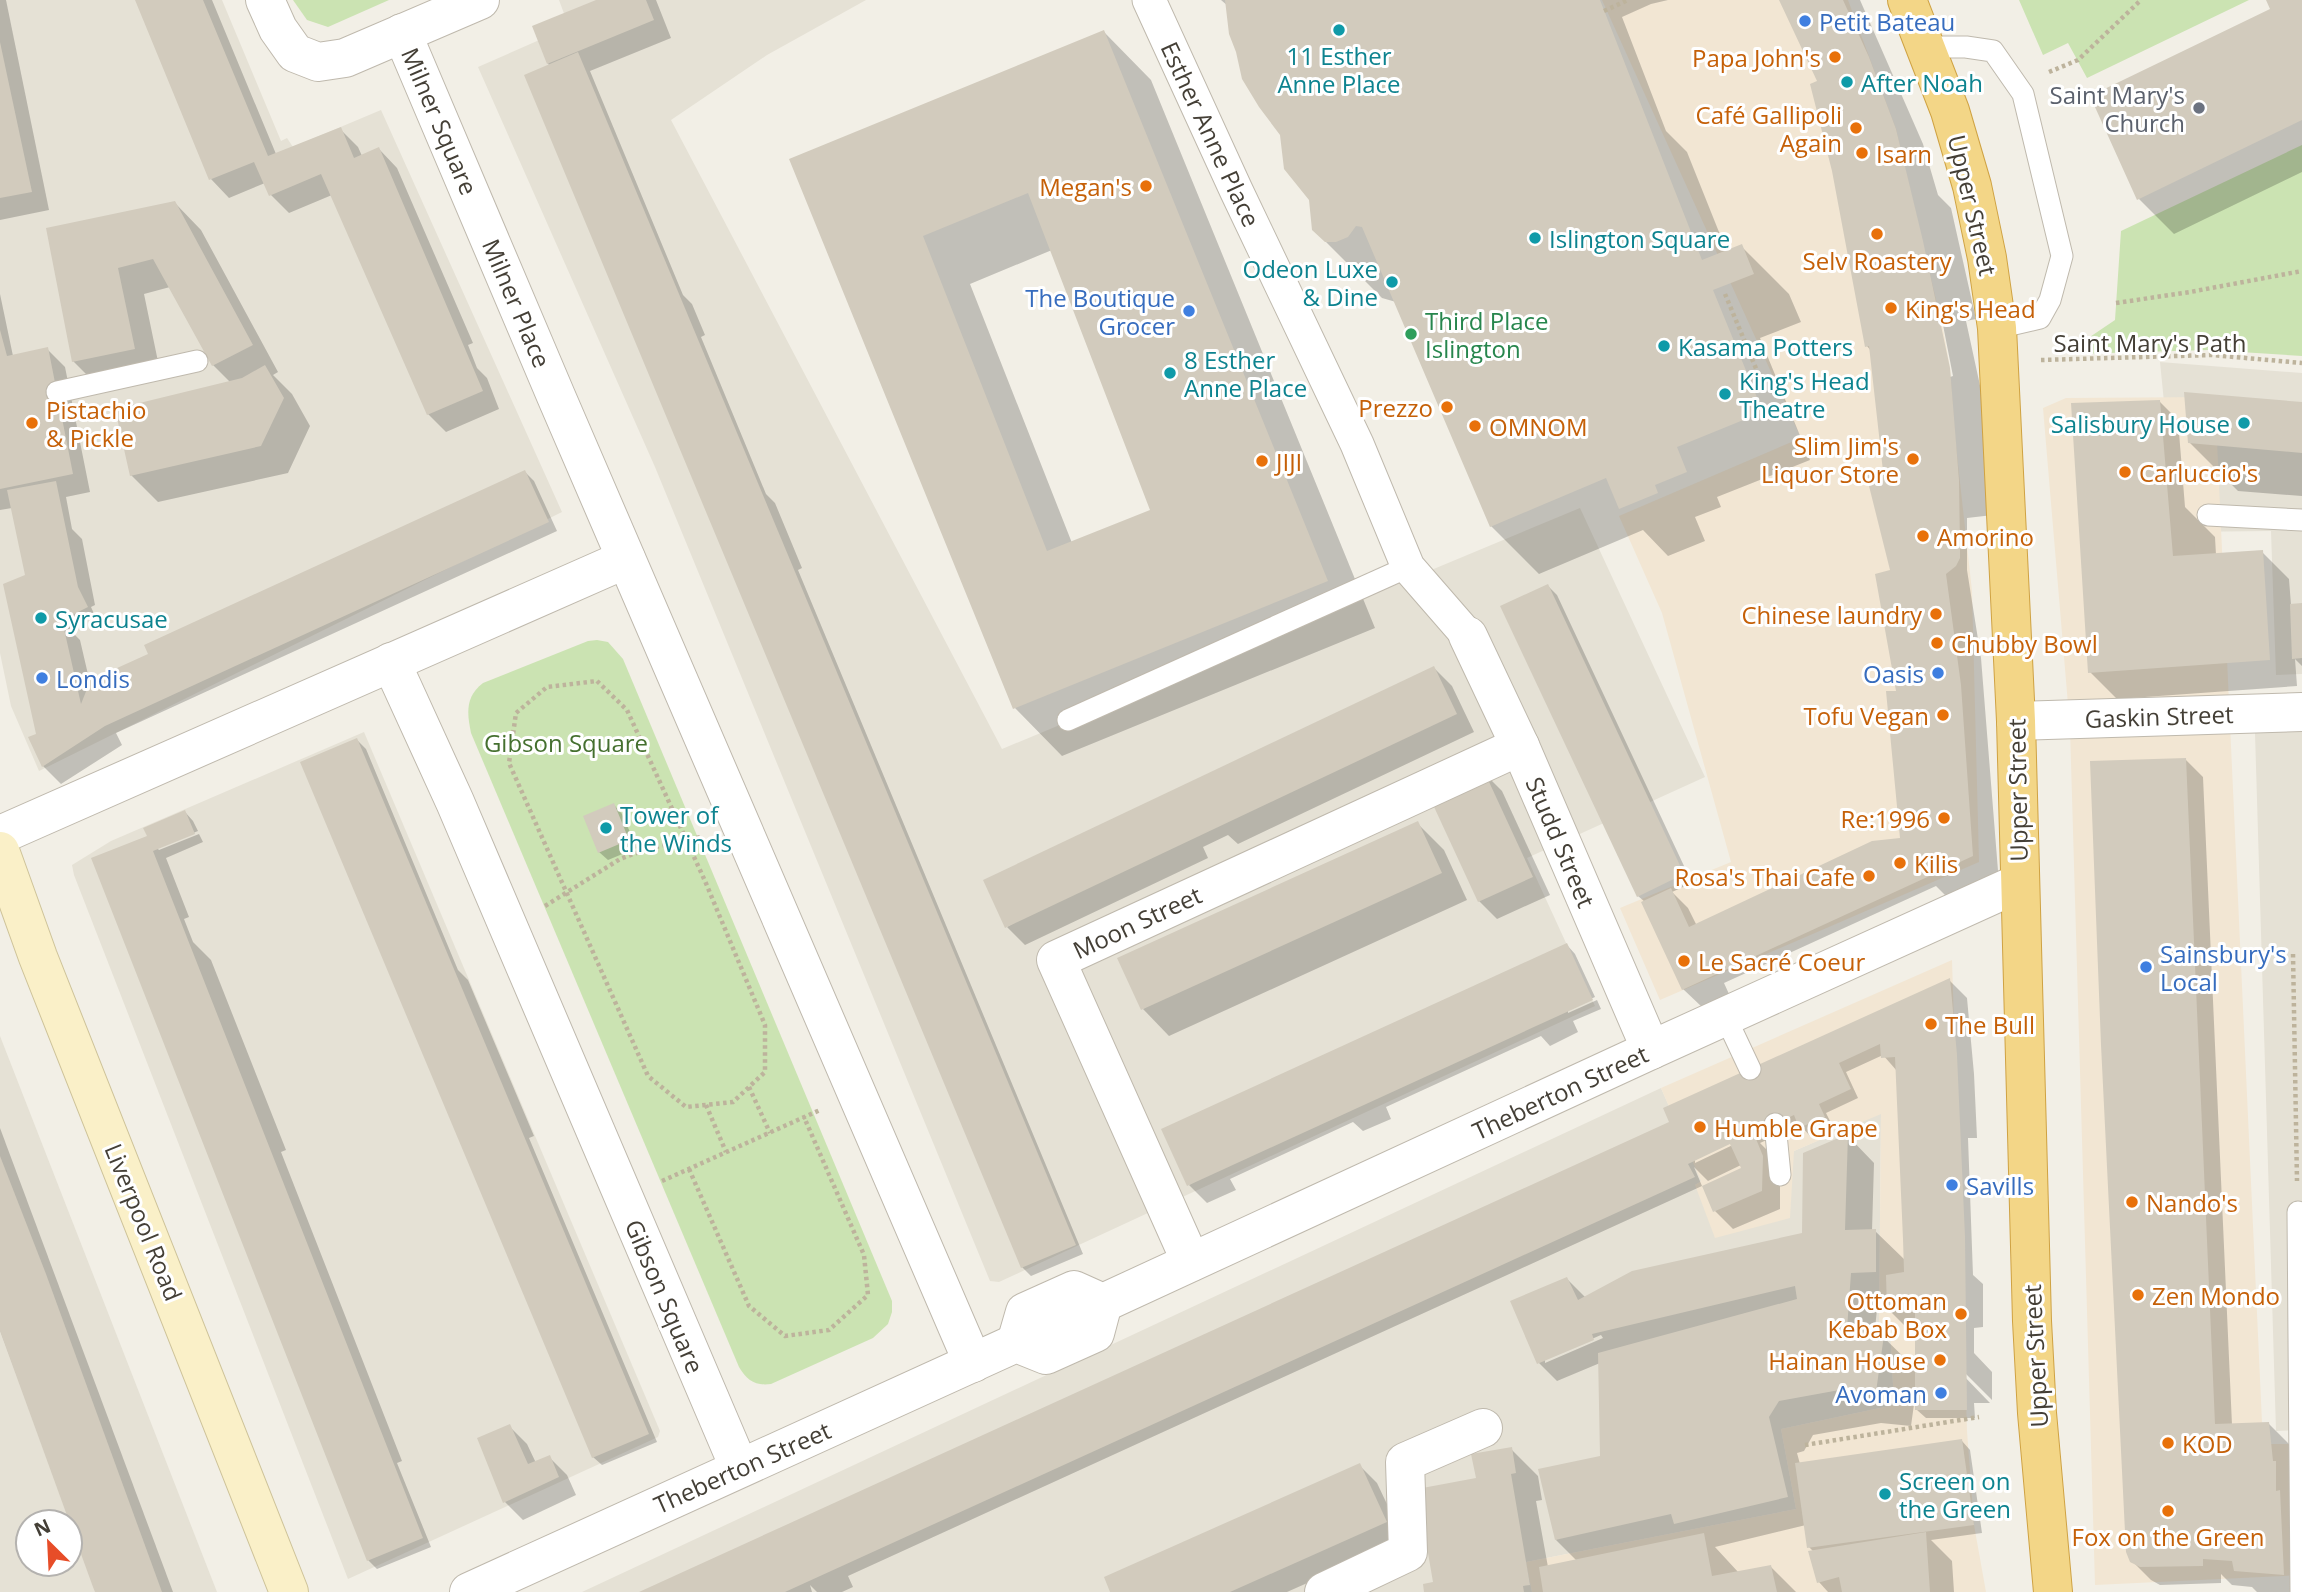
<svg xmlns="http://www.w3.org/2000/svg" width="2302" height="1592" viewBox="0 0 2302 1592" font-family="'Open Sans',sans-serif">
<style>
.residential{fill:#e5e1d5;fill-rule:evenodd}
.commercial{fill:#f2e6d3}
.green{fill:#cbe3b2}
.shadow{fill:#0003;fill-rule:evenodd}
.building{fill:#d2cbbd;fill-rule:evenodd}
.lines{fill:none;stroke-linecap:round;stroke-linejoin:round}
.service-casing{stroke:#bfb9ad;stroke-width:23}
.pedestrian-casing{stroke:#bfb9ad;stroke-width:35}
.minor-casing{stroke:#bfb9ad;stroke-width:40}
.tertiary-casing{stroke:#bfb9ad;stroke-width:40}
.secondary-casing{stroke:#cec399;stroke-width:40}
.trunk-casing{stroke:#cfa243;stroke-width:40}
.path{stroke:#bdb39c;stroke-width:4.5;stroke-dasharray:3.5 3.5;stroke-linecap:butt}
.service{stroke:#fff;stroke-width:21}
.pedestrian{stroke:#fff;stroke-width:33}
.minor{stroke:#fff;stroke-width:38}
.tertiary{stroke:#fff;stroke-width:38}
.secondary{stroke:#faf0c8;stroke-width:38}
.trunk{stroke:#f3d687;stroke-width:38}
.shop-dot{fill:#3f7fe0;stroke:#fff;stroke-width:2.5}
.culture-dot{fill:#0f9aa8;stroke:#fff;stroke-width:2.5}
.food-dot{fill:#e8710a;stroke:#fff;stroke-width:2.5}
.worship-dot{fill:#6b7280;stroke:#fff;stroke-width:2.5}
.leisure-dot{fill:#2e9e5b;stroke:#fff;stroke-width:2.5}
.labels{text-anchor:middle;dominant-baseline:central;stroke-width:6;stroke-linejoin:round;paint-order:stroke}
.shop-label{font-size:24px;fill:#366cbe;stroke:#fff;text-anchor:start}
.culture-label{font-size:24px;fill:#0d838f;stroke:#fff;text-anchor:start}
.food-label{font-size:24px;fill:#c56008;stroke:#fff;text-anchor:start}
.worship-label{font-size:24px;fill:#5b616d;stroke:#fff;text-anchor:end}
.street-label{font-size:24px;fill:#443f36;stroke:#fff}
.leisure-label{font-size:24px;fill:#27864d;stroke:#fff;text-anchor:start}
.park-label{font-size:24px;fill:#45702f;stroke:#fff}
</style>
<rect width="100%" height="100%" fill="#f2efe6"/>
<g class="residential">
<path d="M0 0H222L281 141 287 138 293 147 381 110 562 512 39 771 11 706 0 653Z"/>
<path d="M559 0H866L767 55 671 120 1002 749 1580 508 1705 777 1527 858 1595 1006 999 1282 990 1281 655 467 478 67 569 27Z"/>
<path d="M2160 362 2302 373V674L2276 675 2271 531 2177 532Z"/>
<path d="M2302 731V1430L2276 1431 2255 733Z"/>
<path d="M364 732 660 1431 658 1437 348 1579 74 875 72 865 111 841Z"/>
<path d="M0 1036 217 1592H0ZM28 1522H70V1564H28Z"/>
<path d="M1661 1088 1702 1181 1695 1185 1794 1151 1881 1113 1879 1324 1890 1325 1894 1405 1781 1429 1796 1509 1526 1562 1532 1592H582Z"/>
</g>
<g class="commercial">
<path d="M1602 0H1848L1896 129 1944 334 1950 368 1955 437 1972 591 1979 862 1660 1000 1620 908 1731 862 1662 613 1619 516 1801 438Z"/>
<path d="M2215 397 2263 1444H2302V1575L2095 1585 2070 728 2043 408 2066 398Z"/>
<path d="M1952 960 1967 1431 1974 1525 1986 1592H1532L1526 1562 1796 1509 1781 1429 1894 1405 1890 1326 1879 1325 1881 1114 1794 1151 1790 1218 1715 1238 1695 1185 1701 1181 1661 1088Z"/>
</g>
<g class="green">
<path d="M293 0H389L328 27 307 20Z"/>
<path d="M2019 0H2249L2087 78 2068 43 2043 55Z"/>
<path d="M2302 145V356L2208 350 2075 354V347L2115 320 2121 231Z"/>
<path d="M597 640 608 642 623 659 892 1301V1312L888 1324 873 1338 771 1384C756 1386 747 1381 739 1367L471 733C467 713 465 697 483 683L588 641Z"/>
</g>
<g class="shadow">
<path d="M0 0H6L49 210 0 220Z"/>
<path d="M136 0H212L276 154 340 129 358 147 362 156 379 149 397 168 473 343 468 345 477 368 487 378 499 409 446 432 428 414 332 195 289 213 271 195 265 183 229 198 211 179Z"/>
<path d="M601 0H656L671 38 590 71 683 295 692 304 705 335 701 337 766 494 775 503 802 568 798 570 1083 1254 1031 1276 1022 1267 548 63Z"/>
<path d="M1221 0H1668L1651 4 1622 17 1666 131 1687 152 1727 252 1741 246 1789 294 1801 322 1760 338 1810 460 1717 497 1721 507 1695 517 1705 541 1668 556 1643 530 1539 574 1491 526 1396 302 1382 298 1321 237 1308 195 1228 6Z"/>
<path d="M1782 0H1860L1923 144 1938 195 1951 208 1976 319 1966 321 1984 404 1993 515 1967 518V570L1981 658 1999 883 1954 904 1936 886 1724 983 1729 994 1702 1007 1683 989 1645 902 1638 896 1548 586 1557 595 1692 883 1672 892 1688 908 1697 926 1903 839 1887 477 1871 351 1867 346 1819 82ZM1939 325H1943L1953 376 1950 377Z"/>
<path d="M2268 0H2302V172L2174 234 2139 199 2092 97 2272 10Z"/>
<path d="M1104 32 1151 80 1375 628 1062 756 1015 708 791 159ZM1052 250 1152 511 1072 543 970 284Z"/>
<path d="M174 202 201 230 278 372 273 375 292 394 310 426 288 473 158 502 131 475 230 382 213 365 170 287 144 294 161 376 100 388 73 361 48 230Z"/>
<path d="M0 294 13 356 47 349 65 367 90 492 66 497 72 529 82 539 95 605 91 607 95 616 69 629 80 640 90 683 525 472 534 481 557 531 116 733 122 745 61 784 43 766 38 735 27 576 12 508 0 510Z"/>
<path d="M2159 401 2178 420 2185 507 2215 537 2216 555 2262 552 2289 579 2291 605H2302V666L2295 659 2297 686 2117 699 2090 672Z"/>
<path d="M2302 403V496L2238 491 2190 443Z"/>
<path d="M1434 668 1452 686 1474 732 1238 844 1228 835 1203 847 1208 858 1025 945 1007 927Z"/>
<path d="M357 740 366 749 458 970 468 980 534 1136 529 1138 657 1442 602 1465 593 1457Z"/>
<path d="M2185 759 2203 777 2232 1425 2269 1424 2296 1451 2302 1592H2257L2252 1587 2232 1585 2221 1574V1583L2160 1585 2151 1580 2132 1561Z"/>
<path d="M1484 773 1502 791 1550 895 1497 919 1479 901Z"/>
<path d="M614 805 622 814 637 848 608 860 599 852Z"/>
<path d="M185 812 193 821 198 831 157 848 159 850 199 834 203 842 166 858 189 917 184 919 193 942 211 960 286 1150 281 1152 402 1461 397 1463 431 1547 377 1569 368 1560 93 859 149 837Z"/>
<path d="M1417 823 1444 850 1467 900 1169 1036 1143 1009Z"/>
<path d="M1567 945 1575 954 1595 997 1568 1009V1013L1597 1000 1601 1009 1573 1021 1578 1032 1550 1046 1541 1036 1386 1107 1391 1119 1363 1131 1353 1122 1230 1179 1236 1190 1207 1203 1189 1185Z"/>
<path d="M1949 980 1967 998 1974 1074 1977 1138H1968L1973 1275 1983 1284V1327L1974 1328V1353L1992 1372V1400L1961 1369 1959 1371 1990 1403H1974L1975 1418H1926L1917 1410V1397H1915L1911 1426 1881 1423 1813 1435 1804 1451 1797 1453 1800 1464 1962 1441 1970 1450 1982 1533 1931 1540 1952 1561 1954 1592H1828L1819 1582 1814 1552 1809 1547 1806 1525 1715 1547 1739 1573 1771 1567 1796 1592H1426L1435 1584 1478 1479 1511 1449 1538 1476 1542 1500 1536 1501 1548 1567 1577 1561 1556 1540 1602 1456 1600 1363 1557 1381 1539 1363 1512 1302 1567 1279 1586 1298 1804 1235 1848 1136 1874 1163 1872 1231H1875L1905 1260 1897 1071 1883 1055 1846 1072 1858 1098 1826 1113 1832 1125 1810 1136 1800 1125 1760 1143 1771 1154 1780 1176V1209L1733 1229 1715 1211 1743 1169 1741 1165 1708 1181 1694 1167 1702 1186 848 1576 853 1587 842 1592H817L810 1585 812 1592H643L1671 1123ZM1737 1139 1739 1142 1695 1163V1159ZM1878 1299H1888L1889 1310 1907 1328H1916L1917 1370 1875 1329ZM1601 1335 1603 1338 1545 1363V1359Z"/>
<path d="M0 1128 173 1592H97L0 1330Z"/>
<path d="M509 1426 527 1444 536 1463 549 1457 567 1475 576 1495 523 1520 505 1502Z"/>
<path d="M1359 1465 1377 1483 1404 1540 1287 1592H1112Z"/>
</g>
<g class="building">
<path d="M135 0H203L268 156 341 127 354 158 379 147 483 391 427 415 321 174 269 196 254 162 209 180Z"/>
<path d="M596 0H646L654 20 547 64 532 26Z"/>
<path d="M1225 0H1600L1702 260 1742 244 1754 274 1713 290 1763 412 1677 447 1687 472 1655 485 1658 493 1619 509 1606 478 1490 527 1362 227 1356 226 1348 237 1336 242H1325L1312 230 1309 200 1284 169 1280 135 1259 107 1242 79 1236 52 1229 34Z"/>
<path d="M1779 0H1843L1869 57 1896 129 1923 241 1950 368 1959 480 1960 546V558L1956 566 1946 574 1961 685 1973 856 1682 990 1641 902 1671 888 1689 927 1872 841 1900 838 1886 691H1896L1875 574 1890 570 1866 474 1883 471 1869 346 1865 347 1832 171 1810 84 1817 81Z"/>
<path d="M2266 0H2302V120L2137 200 2090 96 2270 9Z"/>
<path d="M1104 30 1328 581 1013 709 789 159ZM1028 193 1150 510 1047 551 923 236Z"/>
<path d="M0 42 32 192 0 198Z"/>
<path d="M578 52 1076 1245 1021 1268 524 75Z"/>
<path d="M175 201 253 345 212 366 153 259 118 268 135 349 72 362 46 228Z"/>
<path d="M0 330 7 356 48 347 73 474 0 489Z"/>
<path d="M265 365 284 398 261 446 130 476 115 409 242 378Z"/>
<path d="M2184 392 2302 402V453L2188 443Z"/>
<path d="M2160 400 2173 556 2263 550 2270 660 2088 673 2071 403Z"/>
<path d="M525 470 549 522 105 726 42 767 28 737 36 734 3 584 25 575 7 490 56 481 78 587 88 607 62 620 81 704 87 689 84 683 148 654 144 645Z"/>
<path d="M1548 584 1684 874 1637 897 1500 606Z"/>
<path d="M2302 603V658L2292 659 2290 604Z"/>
<path d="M1434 666 1457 714 1005 928 983 880Z"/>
<path d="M357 738 649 1434 592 1458 300 762Z"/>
<path d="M2186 758 2215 1424 2269 1422 2273 1461H2276V1491L2280 1490 2284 1575 2234 1571 2232 1561 2203 1559V1566L2140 1567 2130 1562 2126 1552 2101 1045 2090 761Z"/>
<path d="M1484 771 1533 877 1478 902 1429 796Z"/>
<path d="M614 803 629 840 598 853 583 816Z"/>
<path d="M185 810 195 834 153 851 423 1538 367 1561 91 858 147 836 143 828Z"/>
<path d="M1418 821 1442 873 1141 1010 1117 958Z"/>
<path d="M1567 943 1593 1000 1187 1186 1161 1129Z"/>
<path d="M1950 978 1957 1055 1965 1237 1967 1410H1915V1310L1887 1311 1886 1275 1904 1272 1903 1239 1895 1057 1881 1058 1880 1044 1839 1063 1851 1089 1819 1104 1825 1117 1799 1128 1794 1115 1754 1134 1763 1156 1762 1191 1713 1212 1702 1186 1741 1168 1730 1144 1688 1164 1695 1177 785 1592H639L1669 1122 1663 1108Z"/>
<path d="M1848 1134 1845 1230 1876 1229V1272L1851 1273 1847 1329 1884 1335 1876 1392 1845 1389 1779 1401 1769 1417 1788 1497 1674 1524 1671 1514 1555 1540 1538 1469 1600 1456 1598 1353 1797 1299 1795 1286 1592 1334 1594 1340 1537 1364 1510 1301 1567 1277 1578 1300 1632 1271 1802 1233 1803 1153Z"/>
<path d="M0 1156 46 1274 162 1592H95L93 1587 0 1331Z"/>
<path d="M510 1424 528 1464 550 1455 559 1477 503 1503 477 1438Z"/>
<path d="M1962 1439 1974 1525 1807 1548 1795 1463Z"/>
<path d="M1512 1447 1516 1473 1511 1474 1530 1585 1523 1586 1524 1592H1424L1423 1584 1433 1582 1417 1489 1476 1478 1471 1454Z"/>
<path d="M1360 1463 1387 1522 1230 1592H1110L1104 1577Z"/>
<path d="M1926 1532 1930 1592H1842L1839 1577 1817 1583 1808 1551Z"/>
<path d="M1704 1533 1712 1576 1771 1565 1777 1592H1543L1539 1567Z"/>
</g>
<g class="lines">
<g class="service-casing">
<g id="service">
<path d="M1926 47H1966L1993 51 2023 94 2062 256 2050 300 2040 318 1997 328"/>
<path d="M57 392 197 361"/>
<path d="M2208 515 2302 520"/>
<path d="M1068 720 1408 567"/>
<path d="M1725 1016 1750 1069"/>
<path d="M1775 1124 1780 1175"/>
<path d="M2298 1212 2301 1592"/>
<path d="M1016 1343 1103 1303"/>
</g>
</g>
<g class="pedestrian-casing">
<path id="pedestrian" d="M1149 0 1236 190 1357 444 1408 567 1468 636"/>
</g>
<g class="minor-casing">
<g id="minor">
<path d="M265 0 278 29 295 53 318 62 345 58 480 0"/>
<path d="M402 33 556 396 973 1363"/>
<path d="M1468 636 1520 746 1651 1050"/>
<path d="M391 662 455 802 739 1467"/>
<path d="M2016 721 2302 712"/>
<path d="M0 835 626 559"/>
<path d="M1191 1262 1056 960 1520 746"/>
<path d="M1324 1592 1408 1552 1405 1462 1483 1428"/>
</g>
</g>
<g class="tertiary-casing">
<g id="tertiary">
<path d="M1016 1343 1025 1312 1074 1290 1103 1303 1651 1050 2019 883"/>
<path d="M469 1592 1016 1343 1046 1355 1095 1333 1103 1303"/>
</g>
</g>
<g class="secondary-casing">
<path id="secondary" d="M0 851 38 957 289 1592"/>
</g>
<g class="trunk-casing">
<path id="trunk" d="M1907 0 1950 111 1972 186 1987 258 1997 328 2016 721 2032 1321 2037 1413 2053 1592"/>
</g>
<g class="path">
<path d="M1604 11 1628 0"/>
<path d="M2049 72 2078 60 2141 0"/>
<path d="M1725 294 1765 390"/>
<path d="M2116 303 2190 292 2302 271"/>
<path d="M2041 360 2212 355 2302 363"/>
<path d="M597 681 627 710 705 881 765 1025V1072L733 1102 686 1107 648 1076 509 763 516 713 547 687Z"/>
<path d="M545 906 620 859 647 849 701 837"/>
<path d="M2293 954 2297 1181"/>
<path d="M749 1087 770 1133"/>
<path d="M706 1105 726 1152"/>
<path d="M689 1169 749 1306 785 1336 829 1330 868 1295 864 1255 804 1117"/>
<path d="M662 1181 820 1110"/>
<path d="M1805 1445 1979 1417"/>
</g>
<use href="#service" class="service"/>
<use href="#pedestrian" class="pedestrian"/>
<use href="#minor" class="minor"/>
<use href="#tertiary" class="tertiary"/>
<use href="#secondary" class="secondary"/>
<use href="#trunk" class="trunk"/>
</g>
<g class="shop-dot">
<circle cx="1805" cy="21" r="7"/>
<circle cx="1189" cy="311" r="7"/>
<circle cx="1938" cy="673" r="7"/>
<circle cx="42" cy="678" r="7"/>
<circle cx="2146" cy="967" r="7"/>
<circle cx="1952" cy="1185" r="7"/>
<circle cx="1941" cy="1393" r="7"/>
</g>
<g class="culture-dot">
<circle cx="1339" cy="30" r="7"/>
<circle cx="1847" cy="82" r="7"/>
<circle cx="1535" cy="238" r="7"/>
<circle cx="1392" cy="282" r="7"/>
<circle cx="1664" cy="346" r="7"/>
<circle cx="1170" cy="373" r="7"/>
<circle cx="1725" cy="394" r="7"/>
<circle cx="2244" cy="423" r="7"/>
<circle cx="41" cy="618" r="7"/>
<circle cx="606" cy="828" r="7"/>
<circle cx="1885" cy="1494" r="7"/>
</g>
<g class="food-dot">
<circle cx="1835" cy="57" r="7"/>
<circle cx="1856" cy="128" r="7"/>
<circle cx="1862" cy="153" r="7"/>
<circle cx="1146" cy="186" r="7"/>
<circle cx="1877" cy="234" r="7"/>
<circle cx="1891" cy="308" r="7"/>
<circle cx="1447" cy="407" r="7"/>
<circle cx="32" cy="423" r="7"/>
<circle cx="1475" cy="426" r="7"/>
<circle cx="1913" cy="459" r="7"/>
<circle cx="1262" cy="461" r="7"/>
<circle cx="2125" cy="472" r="7"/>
<circle cx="1923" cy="536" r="7"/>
<circle cx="1936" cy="614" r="7"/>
<circle cx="1937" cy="643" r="7"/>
<circle cx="1943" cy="715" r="7"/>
<circle cx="1944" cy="818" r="7"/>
<circle cx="1900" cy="863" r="7"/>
<circle cx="1869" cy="876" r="7"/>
<circle cx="1684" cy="961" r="7"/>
<circle cx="1931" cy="1024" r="7"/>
<circle cx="1700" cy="1127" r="7"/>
<circle cx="2132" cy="1202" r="7"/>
<circle cx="2138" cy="1295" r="7"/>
<circle cx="1961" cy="1314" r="7"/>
<circle cx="1940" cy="1360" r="7"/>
<circle cx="2168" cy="1443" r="7"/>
<circle cx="2168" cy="1511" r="7"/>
</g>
<circle class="worship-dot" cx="2199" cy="108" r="7"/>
<circle class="leisure-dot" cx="1411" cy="334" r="7"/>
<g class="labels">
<g class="shop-label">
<text x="1819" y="21">Petit Bateau</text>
<text x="1175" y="297" text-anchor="end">The Boutique<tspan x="1175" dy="28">Grocer</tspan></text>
<text x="1924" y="673" text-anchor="end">Oasis</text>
<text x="56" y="678">Londis</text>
<text x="2160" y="953">Sainsbury's<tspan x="2160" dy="28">Local</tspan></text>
<text x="1966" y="1185">Savills</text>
<text x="1927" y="1393" text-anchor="end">Avoman</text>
</g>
<g class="culture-label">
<text x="1339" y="55" text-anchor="middle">11 Esther<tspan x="1339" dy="28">Anne Place</tspan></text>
<text x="1861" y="82">After Noah</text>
<text x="1549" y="238">Islington Square</text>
<text x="1378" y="268" text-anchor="end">Odeon Luxe<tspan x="1378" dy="28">&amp; Dine</tspan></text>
<text x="1678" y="346">Kasama Potters</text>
<text x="1184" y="359">8 Esther<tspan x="1184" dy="28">Anne Place</tspan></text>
<text x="1739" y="380">King's Head<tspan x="1739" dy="28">Theatre</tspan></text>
<text x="2230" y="423" text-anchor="end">Salisbury House</text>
<text x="55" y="618">Syracusae</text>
<text x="620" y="814">Tower of<tspan x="620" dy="28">the Winds</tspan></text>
<text x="1899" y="1480">Screen on<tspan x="1899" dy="28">the Green</tspan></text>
</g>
<g class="food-label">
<text x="1821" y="57" text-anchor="end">Papa John's</text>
<text x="1842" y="114" text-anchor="end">Café Gallipoli<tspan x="1842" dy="28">Again</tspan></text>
<text x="1876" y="153">Isarn</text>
<text x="1132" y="186" text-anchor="end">Megan's</text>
<text x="1877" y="260" text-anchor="middle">Selv Roastery</text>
<text x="1905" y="308">King's Head</text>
<text x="1433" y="407" text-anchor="end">Prezzo</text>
<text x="46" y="409">Pistachio<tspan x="46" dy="28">&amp; Pickle</tspan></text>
<text x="1489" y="426">OMNOM</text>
<text x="1899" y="445" text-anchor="end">Slim Jim's<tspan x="1899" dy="28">Liquor Store</tspan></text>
<text x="1276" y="461">JIJI</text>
<text x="2139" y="472">Carluccio's</text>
<text x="1937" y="536">Amorino</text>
<text x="1922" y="614" text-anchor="end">Chinese laundry</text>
<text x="1951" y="643">Chubby Bowl</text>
<text x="1929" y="715" text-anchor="end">Tofu Vegan</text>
<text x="1930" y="818" text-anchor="end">Re:1996</text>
<text x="1914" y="863">Kilis</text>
<text x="1855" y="876" text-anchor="end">Rosa's Thai Cafe</text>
<text x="1698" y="961">Le Sacré Coeur</text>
<text x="1945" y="1024">The Bull</text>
<text x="1714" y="1127">Humble Grape</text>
<text x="2146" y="1202">Nando's</text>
<text x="2152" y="1295">Zen Mondo</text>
<text x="1947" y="1300" text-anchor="end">Ottoman<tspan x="1947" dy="28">Kebab Box</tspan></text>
<text x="1926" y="1360" text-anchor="end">Hainan House</text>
<text x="2182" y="1443">KOD</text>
<text x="2168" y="1536" text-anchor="middle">Fox on the Green</text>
</g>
<g class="worship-label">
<text x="2185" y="94">Saint Mary's<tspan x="2185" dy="28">Church</tspan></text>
</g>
<g class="street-label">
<text transform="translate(440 121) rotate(67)">Milner Square</text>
<text transform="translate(1211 134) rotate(65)">Esther Anne Place</text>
<text transform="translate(1973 205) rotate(77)">Upper Street</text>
<text transform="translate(517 303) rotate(67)">Milner Place</text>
<text x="2150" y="342">Saint Mary's Path</text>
<text transform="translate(2159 716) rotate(-2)">Gaskin Street</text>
<text transform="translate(2017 790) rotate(-91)">Upper Street</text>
<text transform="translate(1561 842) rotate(67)">Studd Street</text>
<text transform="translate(1137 922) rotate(-25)">Moon Street</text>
<text transform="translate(1560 1092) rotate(-25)">Theberton Street</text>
<text transform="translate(144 1222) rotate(68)">Liverpool Road</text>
<text transform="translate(665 1296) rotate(67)">Gibson Square</text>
<text transform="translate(2035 1356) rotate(-93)">Upper Street</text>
<text transform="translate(742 1467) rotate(-24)">Theberton Street</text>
</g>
<g class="leisure-label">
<text x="1425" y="320">Third Place<tspan x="1425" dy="28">Islington</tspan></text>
</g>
<g class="park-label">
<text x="566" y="742">Gibson Square</text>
</g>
</g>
<g transform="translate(49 1543) rotate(336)"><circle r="33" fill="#ffffff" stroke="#b4b2af" stroke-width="2"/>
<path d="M0-5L12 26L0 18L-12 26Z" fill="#e74d28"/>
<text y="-10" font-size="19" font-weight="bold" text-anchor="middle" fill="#443f36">N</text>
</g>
</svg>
